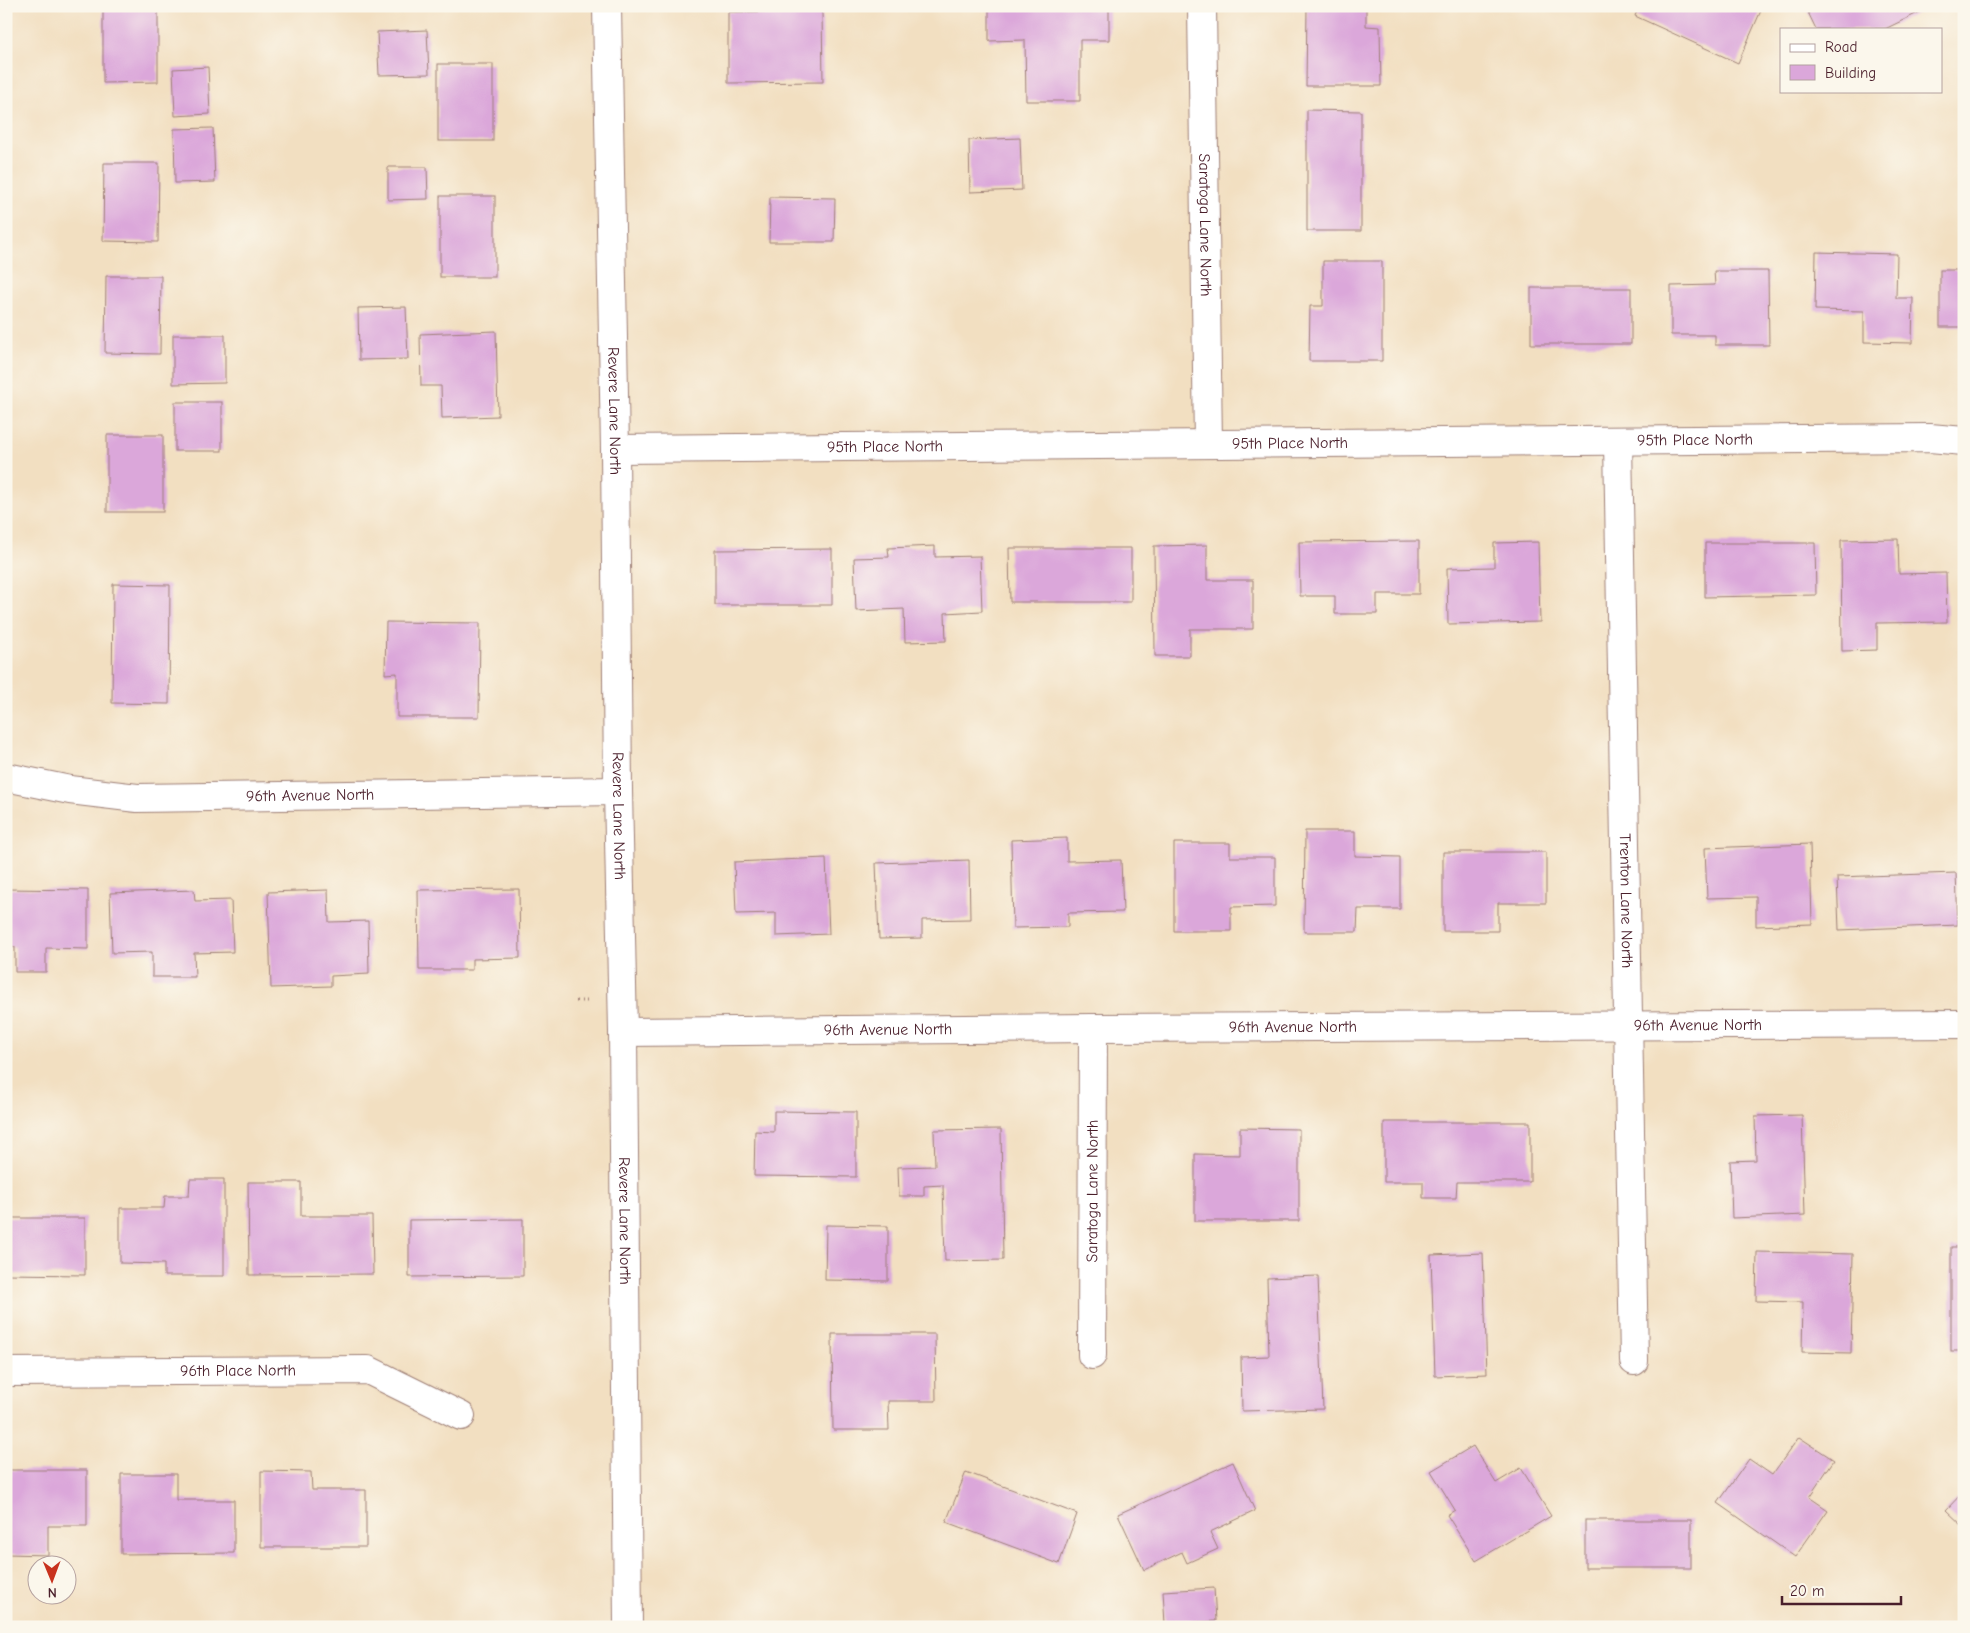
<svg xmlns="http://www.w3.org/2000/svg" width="1970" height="1633" viewBox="0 0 1970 1633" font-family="'Comic Neue',sans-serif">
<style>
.building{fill:#dba7da}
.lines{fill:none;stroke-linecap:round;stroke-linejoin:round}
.street-casing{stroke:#9e7f76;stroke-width:30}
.secondary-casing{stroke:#9e7f76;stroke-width:30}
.path{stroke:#9e7f76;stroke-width:3;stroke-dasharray:1 4;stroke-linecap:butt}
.street{stroke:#fff;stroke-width:28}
.secondary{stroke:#fff;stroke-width:28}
.labels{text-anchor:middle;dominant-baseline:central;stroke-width:4;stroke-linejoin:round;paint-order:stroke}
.street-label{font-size:16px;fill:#4a1f2b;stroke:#fbf7ec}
</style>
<rect width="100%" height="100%" fill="#fbf7ec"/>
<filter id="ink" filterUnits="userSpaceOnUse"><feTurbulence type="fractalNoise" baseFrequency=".02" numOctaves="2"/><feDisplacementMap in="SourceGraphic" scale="10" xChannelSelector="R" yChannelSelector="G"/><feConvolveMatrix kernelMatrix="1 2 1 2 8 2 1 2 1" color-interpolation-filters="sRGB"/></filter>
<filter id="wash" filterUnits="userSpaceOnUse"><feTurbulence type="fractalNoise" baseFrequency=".0096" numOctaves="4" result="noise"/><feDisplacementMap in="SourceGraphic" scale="20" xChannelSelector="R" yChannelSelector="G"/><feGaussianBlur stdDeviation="1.12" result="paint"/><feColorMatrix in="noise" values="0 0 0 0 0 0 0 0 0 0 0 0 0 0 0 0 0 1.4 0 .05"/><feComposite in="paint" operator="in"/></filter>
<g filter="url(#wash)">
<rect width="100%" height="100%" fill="#f2dfc1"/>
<g id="blocks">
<g class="building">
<path d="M103 6H158V82L103 83Z"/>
<path d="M989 6H1109V40H1080V101H1026L1025 40 989 41Z"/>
<path d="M1307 6H1366V26L1380 27 1381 86H1306Z"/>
<path d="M1639 6H1763L1738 63 1635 16Z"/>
<path d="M1805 6H1924L1926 9 1885 29H1816Z"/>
<path d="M822 11 823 82 728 83V12Z"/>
<path d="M427 30 429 74 379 75 377 32Z"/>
<rect x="438" y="64" width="55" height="77"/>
<path d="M208 67 210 114 175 116 173 69Z"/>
<path d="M1307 110 1361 111V231H1307Z"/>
<path d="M213 128 215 182 175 183 174 129Z"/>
<path d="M1020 138 1022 190 970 192 969 140Z"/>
<path d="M104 163H159L158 242 103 241Z"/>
<path d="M388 167H427L428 199 388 200Z"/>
<rect x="440" y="196" width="55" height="81"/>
<path d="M770 197 835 198 834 242H769Z"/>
<path d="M1816 252 1897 254 1896 298H1913L1912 343 1864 342V311L1815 310Z"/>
<path d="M1323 261H1382V361H1309L1310 306H1323Z"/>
<rect x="1940" y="270" width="24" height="57"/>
<path d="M1714 271H1768L1769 345H1715V335H1671V286L1715 285Z"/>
<path d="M106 276H161L160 354 105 353Z"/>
<rect x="1531" y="288" width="100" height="56"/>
<path d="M406 307 408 359 359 360 358 308Z"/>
<path d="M496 331 498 416 442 418 441 386H421L420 334Z"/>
<path d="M173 335H225V383L173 384Z"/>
<rect x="175" y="402" width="47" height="49"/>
<rect x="107" y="435" width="56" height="77"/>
<path d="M1898 539 1899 574 1946 573 1947 622 1877 623V650L1842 651 1841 540Z"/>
<path d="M1419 541V594H1377V614H1335V596H1300L1299 542Z"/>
<path d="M1538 542 1540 622 1448 624 1447 568 1494 567V543Z"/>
<path d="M1705 543H1815L1816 595 1705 597Z"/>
<path d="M1207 545V580H1253V629H1190V656H1155L1154 546Z"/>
<path d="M935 546V557L980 556 982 611 945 613 946 641 905 642 904 609 856 611 854 558 889 557 888 548Z"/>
<path d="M1009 548H1131V602H1010Z"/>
<path d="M832 549V605H715V550Z"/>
<path d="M113 584 170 585 169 704 112 703Z"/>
<path d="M386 622 480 623 479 717H397V673L385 674Z"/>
<path d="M1305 831H1355V856L1400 857V909H1358L1357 932H1304Z"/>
<path d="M1067 838V861L1121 860 1123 912 1068 913V927L1013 928 1011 840Z"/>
<path d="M1174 843H1230V857H1275V906L1231 907V931H1174Z"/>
<path d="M1810 844 1812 924 1756 926V897L1707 898 1705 848Z"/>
<path d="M1443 852H1546V903H1498V931H1443Z"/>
<path d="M826 858 829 934 776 936V913L736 914 734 862Z"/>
<path d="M969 860 970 919 922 920V938L879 939 876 863Z"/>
<path d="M1956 873 1958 925 1839 930 1837 877Z"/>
<path d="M6 889 88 890V949L46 948V972H15V947H6Z"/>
<path d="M519 889 520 958 472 959V970H419L418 890Z"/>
<path d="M194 890 195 901 231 900 233 952 194 953 195 977H152V952L112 953 110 893Z"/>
<path d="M328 890 329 922 368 921 369 974 331 976V986L271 988 268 892Z"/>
<path d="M774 1111 856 1112V1177L754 1176 755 1131 774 1132Z"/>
<path d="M1802 1115 1805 1215 1732 1218 1730 1161 1756 1160 1755 1116Z"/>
<path d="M1384 1122H1530V1182H1457L1456 1198H1423V1182H1384Z"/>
<path d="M1240 1128 1299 1129V1221H1195V1154L1240 1155Z"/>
<path d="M1001 1129 1003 1260 945 1261 943 1185 924 1186V1196H899L898 1167 935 1166 934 1130Z"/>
<path d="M190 1179H224V1276H164V1264L120 1263V1208H164L165 1196H189Z"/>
<path d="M248 1182H301V1216H372L373 1274 249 1275Z"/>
<path d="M6 1218H85V1275L6 1274Z"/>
<path d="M523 1219V1276L409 1277V1220Z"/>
<path d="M826 1225 888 1226V1281L825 1280Z"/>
<rect x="1951" y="1247" width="13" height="104"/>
<path d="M1757 1252 1853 1254 1851 1353 1802 1352 1803 1302 1756 1301Z"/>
<path d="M1483 1253 1487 1374 1435 1376 1431 1255Z"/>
<path d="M1318 1276 1323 1409 1242 1411 1241 1357 1269 1356 1267 1278Z"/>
<path d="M832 1334H935L936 1401H888L889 1430H833Z"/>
<path d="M1799 1437 1834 1460 1809 1497 1828 1510 1795 1557 1718 1503 1749 1459 1772 1475Z"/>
<path d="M1473 1446 1496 1483 1521 1468 1551 1516 1476 1561 1447 1515 1455 1510 1431 1471Z"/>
<path d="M1233 1462 1255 1511 1210 1532 1218 1549 1187 1563 1182 1552 1144 1570 1118 1514Z"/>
<path d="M6 1470H87V1526H48V1555L6 1554Z"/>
<path d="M261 1471 311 1472 312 1490H366V1547H261Z"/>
<path d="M966 1472 1077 1514 1059 1564 946 1522Z"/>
<path d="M121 1474H176V1500H234V1553L121 1554Z"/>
<path d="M1964 1491V1527L1946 1510Z"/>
<rect x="1585" y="1520" width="106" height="48"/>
<path d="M1214 1588 1216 1621 1165 1624 1163 1591Z"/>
</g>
</g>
</g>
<g filter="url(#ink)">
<use href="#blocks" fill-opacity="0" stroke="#9e7f76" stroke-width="1"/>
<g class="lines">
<g class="street-casing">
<g id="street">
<path id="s1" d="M1202 6 1208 444"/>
<path id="s2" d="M1618 441 1634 1361"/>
<path id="s3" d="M615 449 1930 438 1964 441"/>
<path id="s4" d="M6 777 70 790 137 798 618 791"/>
<path id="s5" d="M623 1032 1093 1028 1964 1024"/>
<path id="s6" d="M1092 1355 1093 1028"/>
<path id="s7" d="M6 1372 368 1370 461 1416"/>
</g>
</g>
<g class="secondary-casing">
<g id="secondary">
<path id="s8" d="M607 6 615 449 618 791 623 1032 628 1627"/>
</g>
</g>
<path class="path" d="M576 1001H588"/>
<use href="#street" class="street"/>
<use href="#secondary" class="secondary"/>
</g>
</g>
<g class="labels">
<g class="street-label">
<text stroke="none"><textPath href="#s1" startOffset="219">Saratoga Lane North</textPath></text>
<text stroke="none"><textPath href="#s8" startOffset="405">Revere Lane North</textPath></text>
<text stroke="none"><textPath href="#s3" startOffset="1080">95th Place North</textPath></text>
<text stroke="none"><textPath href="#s3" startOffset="675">95th Place North</textPath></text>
<text stroke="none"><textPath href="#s3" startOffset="270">95th Place North</textPath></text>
<text stroke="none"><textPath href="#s4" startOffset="306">96th Avenue North</textPath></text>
<text stroke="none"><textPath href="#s8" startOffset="810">Revere Lane North</textPath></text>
<text stroke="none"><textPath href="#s2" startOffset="460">Trenton Lane North</textPath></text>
<text stroke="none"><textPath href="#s5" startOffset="1075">96th Avenue North</textPath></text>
<text stroke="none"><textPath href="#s5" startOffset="670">96th Avenue North</textPath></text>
<text stroke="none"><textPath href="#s5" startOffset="265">96th Avenue North</textPath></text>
<text stroke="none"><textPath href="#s6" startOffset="164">Saratoga Lane North</textPath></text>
<text stroke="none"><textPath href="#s8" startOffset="1215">Revere Lane North</textPath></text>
<text stroke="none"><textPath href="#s7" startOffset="232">96th Place North</textPath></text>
</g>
</g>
<rect width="1970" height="1633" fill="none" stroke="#fbf7ec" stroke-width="25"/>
<rect x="1780" y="28" width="162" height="65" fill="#fbf7ec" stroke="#b4a19f"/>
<rect x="1790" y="44" width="25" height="8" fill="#ffffff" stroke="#b4a19f"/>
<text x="1825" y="52" font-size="15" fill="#4a1f2b">Road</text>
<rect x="1790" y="65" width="25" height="15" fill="#dba7da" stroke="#b4a19f"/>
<text x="1825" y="78" font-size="15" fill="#4a1f2b">Building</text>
<g transform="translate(52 1580) rotate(179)"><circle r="24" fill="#fbf7ec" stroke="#b4a19f"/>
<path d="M0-4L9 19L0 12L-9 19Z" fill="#c8321e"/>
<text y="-8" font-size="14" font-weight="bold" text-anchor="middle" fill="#4a1f2b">N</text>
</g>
<path d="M1782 1596v8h119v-8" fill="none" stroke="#4a1f2b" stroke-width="2.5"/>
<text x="1790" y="1596" font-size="15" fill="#4a1f2b" stroke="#fbf7ec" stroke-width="4" paint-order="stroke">20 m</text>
</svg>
